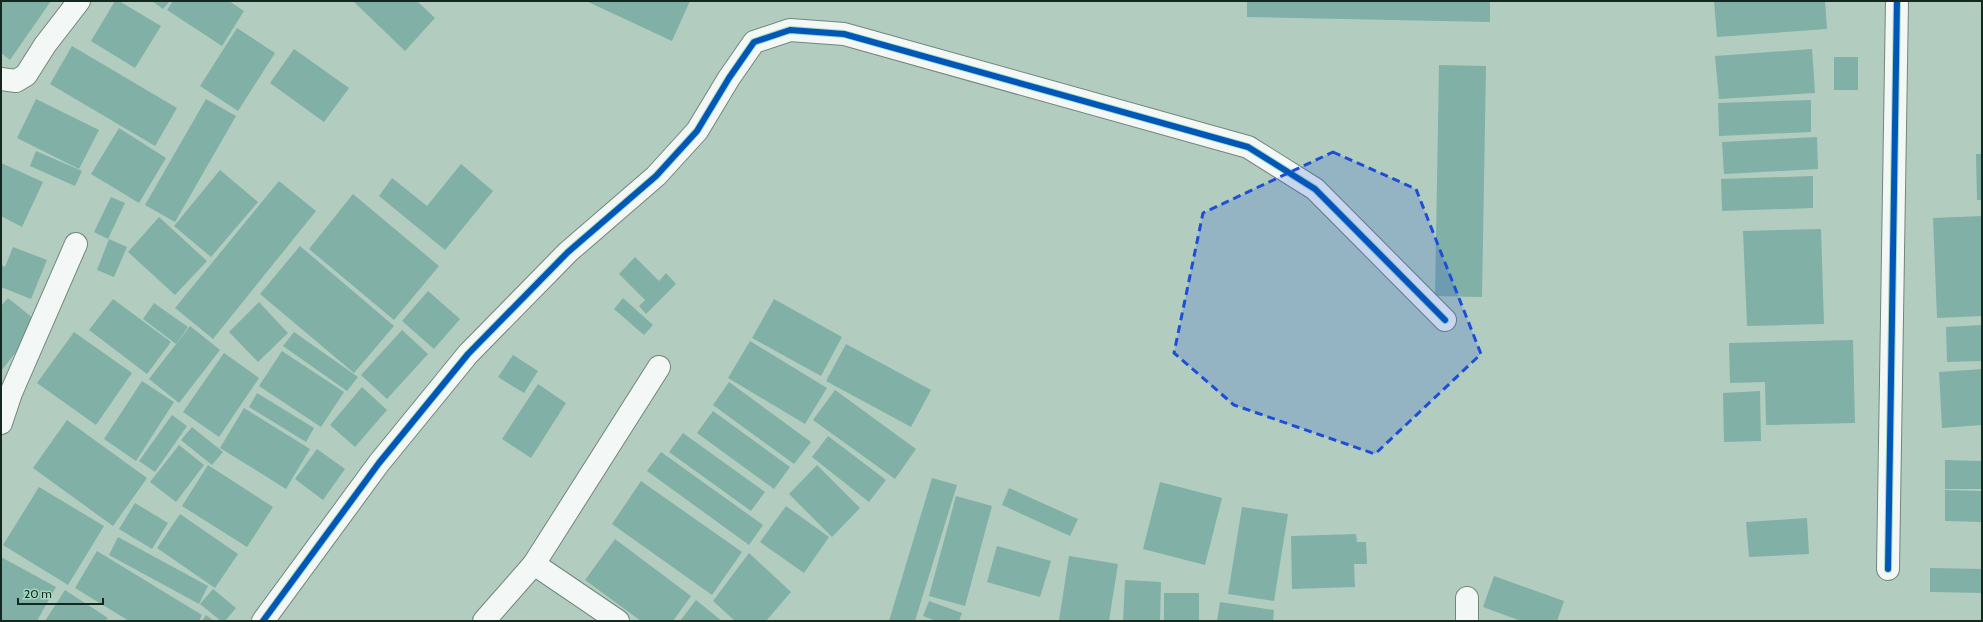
<svg xmlns="http://www.w3.org/2000/svg" width="1983" height="622" viewBox="0 0 1983 622" font-family="Cabin,sans-serif">
<style>
.building{fill:#81b0a7}
.lines{fill:none;stroke-linecap:round;stroke-linejoin:round}
.street-casing{stroke:#71867c;stroke-width:24}
.street{stroke:#f3f8f6;stroke-width:22}
.cycleway-casing{stroke:#a6d9c1;stroke-width:8}
.cycleway{stroke:#0057b8;stroke-width:6}
.marked{fill:#1d4ed8;fill-opacity:0.2;stroke:#1d4ed8;stroke-width:3;stroke-dasharray:8 5;stroke-linejoin:round}
</style>
<rect width="100%" height="100%" fill="#b2cdc0"/>
<g class="building">
<path d="M1 1H51L10 60 1 53Z"/>
<path d="M115 1H119L161 26 135 68 91 41Z"/>
<path d="M152 1H170L163 9Z"/>
<path d="M173 1H229L244 11 222 46 167 10Z"/>
<path d="M353 1H417L435 18 405 51Z"/>
<path d="M586 1H690L672 41Z"/>
<path d="M1247 1H1490V22L1247 17Z"/>
<path d="M1714 1H1825L1827 29 1717 37Z"/>
<path d="M237 28 275 53 238 111 200 86Z"/>
<path d="M72 46 177 108 155 146 50 84Z"/>
<path d="M294 49 349 88 324 122 270 83Z"/>
<path d="M1812 49 1815 93 1719 99 1715 56Z"/>
<rect x="1834" y="57" width="24" height="33"/>
<path d="M1439 65 1486 66 1482 297 1435 296Z"/>
<path d="M36 99 99 130 79 169 17 138Z"/>
<path d="M206 99 236 116 175 222 145 205Z"/>
<path d="M1811 100V132L1719 136 1718 103Z"/>
<path d="M119 128 166 158 139 203 91 174Z"/>
<path d="M1817 137 1818 169 1724 174 1722 142Z"/>
<path d="M36 151 82 171 75 186 30 166Z"/>
<path d="M1976 154H1982V200H1977Z"/>
<path d="M1 163 43 182 22 227 1 216Z"/>
<path d="M461 164 493 191 445 250 379 196 392 178 427 206Z"/>
<path d="M220 170 258 202 211 257 174 226Z"/>
<path d="M1813 176V208L1722 211 1721 179Z"/>
<path d="M279 181 316 211 213 339 175 308Z"/>
<path d="M353 194 439 266 394 320 309 249Z"/>
<path d="M111 197 125 203 108 239 94 232Z"/>
<path d="M1982 216V316L1937 318 1933 218Z"/>
<path d="M159 217 207 261 175 295 128 252Z"/>
<path d="M1821 229 1824 324 1747 326 1743 231Z"/>
<path d="M109 239 127 247 114 277 97 270Z"/>
<path d="M300 246 394 326 354 373 260 294Z"/>
<path d="M13 247 47 260 31 299 1 287V265L5 267Z"/>
<path d="M635 257 659 281 666 273 676 284 646 314 639 306 645 300 619 274Z"/>
<path d="M428 291 460 319 434 349 402 321Z"/>
<path d="M8 298 39 323 1 371V306Z"/>
<path d="M623 298 653 325 644 335 614 309Z"/>
<path d="M113 299 171 342 147 374 89 330Z"/>
<path d="M774 299 842 337 821 376 752 338Z"/>
<path d="M259 302 288 333 258 362 229 332Z"/>
<path d="M154 303 188 327 176 344 143 319Z"/>
<path d="M1982 325V361L1947 362 1946 327Z"/>
<path d="M190 326 220 350 179 403 149 379Z"/>
<path d="M402 330 428 354 387 399 361 375Z"/>
<path d="M74 332 132 373 96 425 37 383Z"/>
<path d="M294 332 358 377 347 391 283 346Z"/>
<path d="M1853 340 1855 423 1766 425 1765 382 1730 383 1729 343Z"/>
<path d="M750 341 827 388 805 424 728 378Z"/>
<path d="M846 344 931 390 911 427 826 381Z"/>
<path d="M282 351 344 392 321 427 259 386Z"/>
<path d="M224 353 259 378 219 437 183 412Z"/>
<path d="M513 355 538 371 524 393 498 377Z"/>
<path d="M1982 369V425L1942 428 1939 372Z"/>
<path d="M142 381 174 402 136 461 104 439Z"/>
<path d="M729 382 811 442 794 464 713 405Z"/>
<path d="M538 384 566 403 531 458 502 439Z"/>
<path d="M362 387 387 410 355 447 330 425Z"/>
<path d="M835 390 916 449 895 479 813 420Z"/>
<path d="M1760 391 1761 441 1724 442 1723 393Z"/>
<path d="M257 393 314 428 306 442 249 407Z"/>
<path d="M244 408 310 449 286 489 220 448Z"/>
<path d="M713 411 790 467 774 489 697 433Z"/>
<path d="M172 415 187 426 155 472 139 461Z"/>
<path d="M67 420 147 478 113 526 33 468Z"/>
<path d="M192 427 223 452 212 465 181 440Z"/>
<path d="M683 433 765 492 751 511 669 452Z"/>
<path d="M828 436 886 480 869 502 812 457Z"/>
<path d="M179 445 204 465 176 502 150 482Z"/>
<path d="M317 449 345 469 323 500 295 479Z"/>
<path d="M661 452 763 525 749 545 647 471Z"/>
<path d="M1945 460 1982 461V489H1945Z"/>
<path d="M208 465 273 507 247 547 182 506Z"/>
<path d="M817 465 860 508 832 537 789 494Z"/>
<path d="M932 478 957 485 915 621H889Z"/>
<path d="M641 481 742 552 712 595 612 524Z"/>
<path d="M1160 482 1222 498 1205 565 1143 549Z"/>
<path d="M39 487 104 526 68 585 3 545Z"/>
<path d="M1009 488 1078 519 1070 536 1002 505Z"/>
<path d="M1945 490 1982 491V522L1945 521Z"/>
<path d="M956 496 992 506 965 606 929 596Z"/>
<path d="M135 503 168 523 152 549 119 529Z"/>
<path d="M786 506 829 537 804 573 760 542Z"/>
<path d="M1242 507 1288 514 1274 601 1228 594Z"/>
<path d="M180 514 238 554 215 588 157 548Z"/>
<path d="M1807 518 1809 554 1749 557 1746 522Z"/>
<path d="M1356 534 1357 542H1366L1367 564H1354L1355 587 1292 589 1291 536Z"/>
<path d="M118 537 208 586 199 604 109 555Z"/>
<path d="M615 539 691 596 673 621H641L585 580Z"/>
<path d="M997 546 1051 561 1040 597 987 582Z"/>
<path d="M97 551 202 615 199 621H129L75 588Z"/>
<path d="M749 553 791 592 766 621H735L713 601Z"/>
<path d="M1069 556 1118 564 1109 621 1059 620Z"/>
<path d="M1 557 56 587 37 621H1Z"/>
<path d="M1930 568 1982 569V593L1930 592Z"/>
<path d="M1494 576 1564 601 1557 621H1521L1483 607Z"/>
<path d="M1125 580 1161 582 1160 621H1123Z"/>
<path d="M213 589 236 608 225 621H221L200 604Z"/>
<path d="M65 590 108 618 105 621H45Z"/>
<rect x="1164" y="593" width="35" height="28"/>
<path d="M696 600 722 621H680Z"/>
<path d="M929 601 962 613 959 621H936L923 616Z"/>
<path d="M1220 602 1274 610 1273 621H1217Z"/>
<path d="M206 615 214 621H202Z"/>
</g>
<g class="lines">
<g class="street-casing">
<g id="street">
<path d="M1 79 16 81 26 75 45 45 79 1"/>
<path d="M1 423 11 393 76 244"/>
<path d="M534 564 618 621"/>
<path d="M1888 569 1897 1"/>
<path d="M263 621 379 463 468 354 568 252 656 176 697 131 729 78 754 42 790 30 844 34 1248 147 1315 189 1445 320"/>
<path d="M484 621 534 564 659 367"/>
<path d="M1467 621V598"/>
</g>
</g>
<use href="#street" class="street"/>
<g class="cycleway-casing">
<g id="cycleway">
<path d="M1888 569 1897 1"/>
<path d="M263 621 379 463 468 354 568 252 656 176 697 131 729 78 754 42 790 30 844 34 1248 147 1315 189 1445 320"/>
</g>
</g>
<use href="#cycleway" class="cycleway"/>
</g>
<path class="marked" d="M1333 152 1416 189 1481 354 1375 454 1234 405 1174 353 1203 213Z"/>
<rect width="1983" height="622" fill="none" stroke="#14281f" stroke-width="4"/>
<path d="M18 598v6h85v-6" fill="none" stroke="#14281f" stroke-width="2"/>
<text x="24" y="598" font-size="12" fill="#14281f" stroke="#a6d9c1" stroke-width="3" paint-order="stroke">20 m</text>
</svg>
